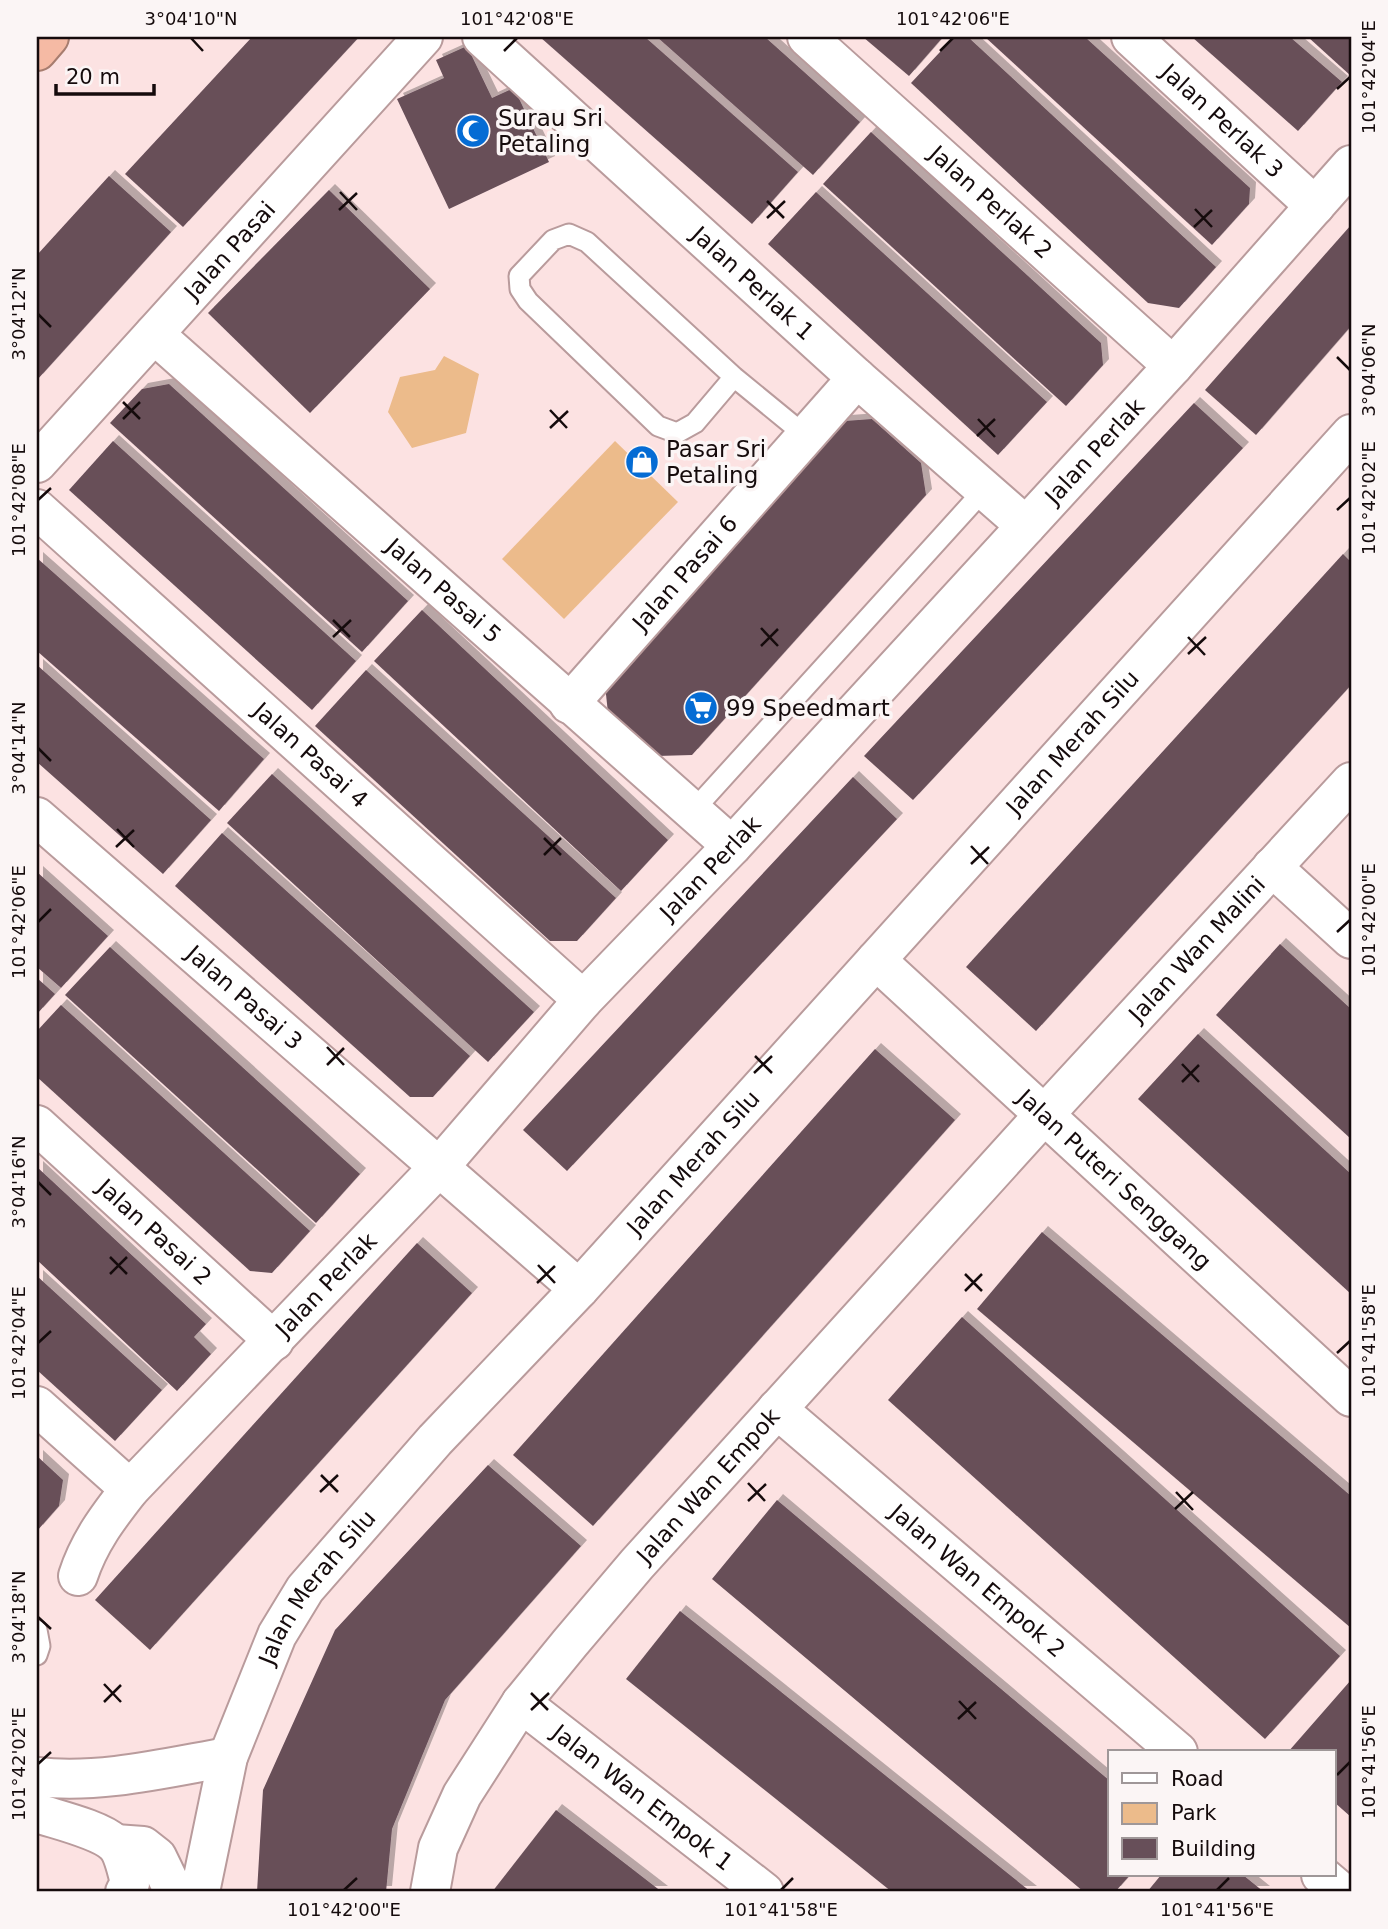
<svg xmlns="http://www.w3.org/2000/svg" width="1388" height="1929" viewBox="0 0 1388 1929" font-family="'DejaVu Sans',sans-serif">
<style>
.green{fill:#ecbb8b}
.building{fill:#674f59;filter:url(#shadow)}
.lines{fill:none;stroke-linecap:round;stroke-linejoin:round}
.lane-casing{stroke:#b99b9c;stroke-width:23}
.street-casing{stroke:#b99b9c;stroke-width:42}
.secondary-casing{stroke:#b99b9c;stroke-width:42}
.highway-casing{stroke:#a77d6f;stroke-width:42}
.lane{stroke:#fff;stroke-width:19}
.street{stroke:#fff;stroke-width:38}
.secondary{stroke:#fff;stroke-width:38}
.highway{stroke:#f5baa4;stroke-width:38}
.ticks{fill:none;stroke:#150b0c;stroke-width:2.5}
.labels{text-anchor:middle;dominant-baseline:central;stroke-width:7;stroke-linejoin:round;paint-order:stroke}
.poi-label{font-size:23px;fill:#150b0c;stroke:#fbf5f5;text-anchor:start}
.street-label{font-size:23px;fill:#150b0c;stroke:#fbf5f5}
.neatline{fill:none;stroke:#150b0c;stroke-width:2.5}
.ticks-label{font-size:18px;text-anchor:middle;fill:#150b0c}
</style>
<defs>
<filter id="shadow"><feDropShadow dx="6" dy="-6" stdDeviation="0" flood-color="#0004"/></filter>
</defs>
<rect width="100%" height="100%" fill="#fce2e2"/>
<g class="green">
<path d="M444 356 479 374 466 433 412 448 388 412 400 377 435 370Z"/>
<path d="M615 441 678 502 564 619 502 559Z"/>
</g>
<g class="building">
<path d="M252 37H359L183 227 125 174Z"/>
<path d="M540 37H645L798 172 752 224Z"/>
<path d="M657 37H765L860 122 813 175Z"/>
<path d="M863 37H943L909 76Z"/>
<path d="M954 37H968L1216 267 1179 308 1148 303 911 83Z"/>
<path d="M985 37H1085L1250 188 1249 204 1212 245Z"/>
<path d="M1192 37H1290L1342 82 1298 131Z"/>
<path d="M1308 37H1351V76L1330 57Z"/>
<path d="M467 46 492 98 514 88 549 162 449 209 397 99 444 78 436 60Z"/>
<path d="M871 132 1101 343 1103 365 1066 406 823 184Z"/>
<path d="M109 176 171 232 37 380V255Z"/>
<path d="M329 190 430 289 310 413 208 313Z"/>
<path d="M816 192 1047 402 998 455 768 244Z"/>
<path d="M1351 225V326L1256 435 1205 390Z"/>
<path d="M169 384 408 601 362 652 110 423 142 389Z"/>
<path d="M1194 403 1243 448 913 800 864 756Z"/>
<path d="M872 419 921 463 926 495 692 755 657 756 608 713 605 685 845 421Z"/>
<path d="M113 441 356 661 312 710 69 490Z"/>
<path d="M1343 554 1351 562V685L1036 1031 966 967Z"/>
<path d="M37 558 264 759 219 811 37 651Z"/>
<path d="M422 610 668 840 621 891 374 661Z"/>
<path d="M37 665 211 820 163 874 37 762Z"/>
<path d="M366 670 616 898 577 941H550L315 726Z"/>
<path d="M272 774 534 1012 488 1062 227 823Z"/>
<path d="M853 777 897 819 567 1171 523 1130Z"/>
<path d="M222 833 470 1056 433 1097H410L175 886Z"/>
<path d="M37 872 108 936 61 988 37 967Z"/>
<path d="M1280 944 1351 1009V1139L1216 1015Z"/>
<path d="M110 947 360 1174 316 1223 65 995Z"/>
<path d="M37 978 55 994 37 1014Z"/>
<path d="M61 1005 310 1231 272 1273 250 1271 37 1077V1031Z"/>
<path d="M1198 1034 1351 1174V1294L1138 1099Z"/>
<path d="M875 1049 955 1120 593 1526 513 1455Z"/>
<path d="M37 1167 206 1324 194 1337 211 1354 177 1391 37 1260Z"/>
<path d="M1042 1232 1351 1496V1628L977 1309Z"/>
<path d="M417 1243 472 1293 150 1650 95 1600Z"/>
<path d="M37 1276 162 1390 115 1441 37 1370Z"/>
<path d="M962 1317 1340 1656 1265 1739 888 1400Z"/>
<path d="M37 1456 63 1480 59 1506 37 1531Z"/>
<path d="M488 1465 581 1546 445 1700 392 1829 386 1892H257L263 1790 335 1630Z"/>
<path d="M777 1500 1110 1781V1875H1130L1115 1892H1084L712 1579Z"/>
<path d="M680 1611 1031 1892H892L626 1679Z"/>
<path d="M1351 1680V1817L1334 1802V1752H1288Z"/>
<path d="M556 1810 662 1892H492Z"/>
<path d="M1161 1875H1243L1264 1892H1147Z"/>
</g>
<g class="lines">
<g class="lane-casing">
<g id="lane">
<path d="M734 377 695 423 677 433 658 426 528 301 520 289 519 276 553 240 569 234 587 242 734 377 806 436"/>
<path d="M692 812 984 490"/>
<path d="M37 1630 40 1646 37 1655"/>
</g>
</g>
<g class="street-casing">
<g id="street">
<path id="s1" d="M482 37 857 378 1026 526"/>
<path id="s2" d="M807 37 1173 366"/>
<path id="s3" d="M1131 37 1315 206"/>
<path id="s4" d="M154 334 732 846"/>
<path id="s5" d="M37 463 423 37"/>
<path id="s6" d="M37 509 583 1000"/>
<path id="s7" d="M569 704 857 378"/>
<path id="s8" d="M37 817 579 1289"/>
<path d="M1272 867 1351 939"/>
<path id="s9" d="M876 960 1351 1397"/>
<path id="s10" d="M37 1125 274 1341"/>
<path d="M37 1406 130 1489"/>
<path id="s11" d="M777 1409 1178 1752"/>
<path id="s12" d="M78 1576C89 1542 108 1517 130 1489L440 1166 583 1000 732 846 1173 366 1351 165"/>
<path id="s13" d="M521 1703 764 1892"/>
<path d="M37 1777C101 1784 165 1768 228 1757"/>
<path d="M37 1813C58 1820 98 1829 114 1843 123 1851 127 1871 130 1883L125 1892"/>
<path d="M115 1844 143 1846 157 1857 174 1892"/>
<path d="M1321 1875 1341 1892"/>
<path id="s14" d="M430 1892 438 1848 462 1795 521 1703 570 1643 637 1564 1043 1116 1351 782"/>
</g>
</g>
<g class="secondary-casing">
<g id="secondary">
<path id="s15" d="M200 1892 228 1757 277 1635 305 1589 435 1440 579 1289 1351 434"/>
</g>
</g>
<g class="highway-casing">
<path id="highway" d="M37 51 49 37"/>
</g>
<use href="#lane" class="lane"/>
<use href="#street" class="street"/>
<use href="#secondary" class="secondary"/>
<use href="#highway" class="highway"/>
</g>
<path class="ticks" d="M191 38 203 51M504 51 517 38M940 51 953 38M1337 89 1350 77M340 192 357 210M767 201 784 218M1195 209 1212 227M339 210 357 193M767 218 785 201M1194 227 1212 210M38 314 51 327M1337 357 1350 370M123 402 140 419M550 410 567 428M123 419 140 402M978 419 995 437M550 428 568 411M977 436 995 419M38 500 51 488M1337 510 1350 498M333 620 350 637M761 628 778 646M333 637 351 620M1188 637 1205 655M761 646 778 629M1188 654 1206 637M38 748 51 761M117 829 134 847M544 838 561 855M971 846 988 864M116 847 134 830M544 855 561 838M971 864 989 847M38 922 51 909M1337 932 1350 920M327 1047 344 1065M755 1056 772 1073M1182 1064 1199 1082M327 1065 344 1048M754 1073 772 1056M1182 1082 1199 1065M38 1182 51 1195M110 1257 127 1274M538 1265 555 1283M110 1274 127 1257M965 1274 982 1291M537 1283 555 1266M965 1291 982 1274M38 1343 51 1331M1337 1353 1350 1341M321 1475 338 1492M748 1483 765 1501M320 1492 338 1475M1176 1492 1193 1510M748 1501 766 1484M1175 1509 1193 1492M38 1617 51 1629M104 1684 121 1702M531 1693 548 1710M959 1701 976 1719M104 1702 121 1685M531 1710 549 1693M958 1719 976 1702M38 1764 51 1752M1337 1775 1350 1762M344 1890 357 1878M781 1890 793 1878M1217 1890 1229 1878"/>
<defs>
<g id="mosque-disc" transform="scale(1.75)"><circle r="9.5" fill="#056cd4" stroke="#fbf5f5"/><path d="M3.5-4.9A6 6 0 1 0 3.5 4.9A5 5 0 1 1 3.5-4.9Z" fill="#fff"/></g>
<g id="shop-disc" transform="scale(1.75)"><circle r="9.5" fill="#056cd4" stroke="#fbf5f5"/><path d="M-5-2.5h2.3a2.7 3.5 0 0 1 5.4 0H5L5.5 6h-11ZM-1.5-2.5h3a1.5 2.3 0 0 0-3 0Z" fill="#fff"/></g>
<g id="supermarket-disc" transform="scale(1.75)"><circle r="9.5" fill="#056cd4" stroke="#fbf5f5"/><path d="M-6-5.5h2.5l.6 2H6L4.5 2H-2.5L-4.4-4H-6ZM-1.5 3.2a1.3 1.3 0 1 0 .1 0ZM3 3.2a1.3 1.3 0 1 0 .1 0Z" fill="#fff"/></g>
</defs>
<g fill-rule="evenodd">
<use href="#mosque-disc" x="473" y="131"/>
<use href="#shop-disc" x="642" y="462"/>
<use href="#supermarket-disc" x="701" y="708"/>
</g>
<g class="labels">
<g class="poi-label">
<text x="498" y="118">Surau Sri<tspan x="498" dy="26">Petaling</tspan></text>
<text x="666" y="449">Pasar Sri<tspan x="666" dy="26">Petaling</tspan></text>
<text x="726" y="708">99 Speedmart</text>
</g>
<g class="street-label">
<text stroke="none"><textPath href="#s3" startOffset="124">Jalan Perlak 3</textPath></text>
<text stroke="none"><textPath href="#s2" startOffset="247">Jalan Perlak 2</textPath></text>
<text stroke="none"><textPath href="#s5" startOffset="287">Jalan Pasai</textPath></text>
<text stroke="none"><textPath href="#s1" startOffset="366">Jalan Perlak 1</textPath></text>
<text stroke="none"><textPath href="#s12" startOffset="1519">Jalan Perlak</textPath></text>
<text stroke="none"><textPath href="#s7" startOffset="175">Jalan Pasai 6</textPath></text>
<text stroke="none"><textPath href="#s4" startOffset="387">Jalan Pasai 5</textPath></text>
<text stroke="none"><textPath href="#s15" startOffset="1466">Jalan Merah Silu</textPath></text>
<text stroke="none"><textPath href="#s6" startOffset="368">Jalan Pasai 4</textPath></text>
<text stroke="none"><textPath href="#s12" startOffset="952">Jalan Perlak</textPath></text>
<text stroke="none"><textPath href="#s14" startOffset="1225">Jalan Wan Malini</textPath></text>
<text stroke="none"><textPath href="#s8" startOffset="275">Jalan Pasai 3</textPath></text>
<text stroke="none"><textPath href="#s15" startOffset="900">Jalan Merah Silu</textPath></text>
<text stroke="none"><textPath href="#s9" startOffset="324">Jalan Puteri Senggang</textPath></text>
<text stroke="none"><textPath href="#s10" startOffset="159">Jalan Pasai 2</textPath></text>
<text stroke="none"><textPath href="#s12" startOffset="385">Jalan Perlak</textPath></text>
<text stroke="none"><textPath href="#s14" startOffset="499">Jalan Wan Empok</textPath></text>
<text stroke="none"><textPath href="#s11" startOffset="264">Jalan Wan Empok 2</textPath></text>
<text stroke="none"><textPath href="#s15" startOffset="331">Jalan Merah Silu</textPath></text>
<text stroke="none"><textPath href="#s13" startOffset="154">Jalan Wan Empok 1</textPath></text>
</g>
</g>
<rect width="1388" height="1929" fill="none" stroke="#fbf5f5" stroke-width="77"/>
<rect x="1108" y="1750" width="228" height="126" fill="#fbf5f5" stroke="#9f9798" stroke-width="2"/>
<rect x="1122" y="1773" width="35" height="10" fill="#ffffff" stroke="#9f9798" stroke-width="2"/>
<text x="1171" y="1786" font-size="21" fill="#150b0c">Road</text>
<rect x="1122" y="1803" width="35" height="21" fill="#ecbb8b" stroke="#9f9798" stroke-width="2"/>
<text x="1171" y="1820" font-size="21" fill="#150b0c">Park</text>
<rect x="1122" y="1838" width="35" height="21" fill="#674f59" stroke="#9f9798" stroke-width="2"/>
<text x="1171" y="1856" font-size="21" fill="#150b0c">Building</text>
<path d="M56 84v10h98v-10" fill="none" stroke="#150b0c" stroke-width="3.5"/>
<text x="66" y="84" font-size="21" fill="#150b0c" stroke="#fbf5f5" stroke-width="5" paint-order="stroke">20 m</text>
<rect x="38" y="38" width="1312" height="1852" class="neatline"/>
<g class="ticks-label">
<text x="191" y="25">3°04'10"N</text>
<text x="517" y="25">101°42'08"E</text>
<text x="953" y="25">101°42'06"E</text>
<text transform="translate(1369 77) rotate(-90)" y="6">101°42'04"E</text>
<text transform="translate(19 314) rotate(-90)" y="6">3°04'12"N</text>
<text transform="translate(1369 370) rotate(-90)" y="6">3°04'06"N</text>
<text transform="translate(1369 498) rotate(-90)" y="6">101°42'02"E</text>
<text transform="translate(19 500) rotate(-90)" y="6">101°42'08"E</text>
<text transform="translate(19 748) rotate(-90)" y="6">3°04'14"N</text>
<text transform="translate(1369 920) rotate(-90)" y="6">101°42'00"E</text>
<text transform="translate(19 922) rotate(-90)" y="6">101°42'06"E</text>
<text transform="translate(19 1182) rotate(-90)" y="6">3°04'16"N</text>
<text transform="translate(1369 1341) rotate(-90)" y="6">101°41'58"E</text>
<text transform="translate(19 1343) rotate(-90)" y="6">101°42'04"E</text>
<text transform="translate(19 1617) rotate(-90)" y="6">3°04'18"N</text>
<text transform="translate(1369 1762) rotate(-90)" y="6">101°41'56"E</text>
<text transform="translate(19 1764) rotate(-90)" y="6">101°42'02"E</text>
<text x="344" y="1916">101°42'00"E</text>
<text x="781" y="1916">101°41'58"E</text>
<text x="1217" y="1916">101°41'56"E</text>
</g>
</svg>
